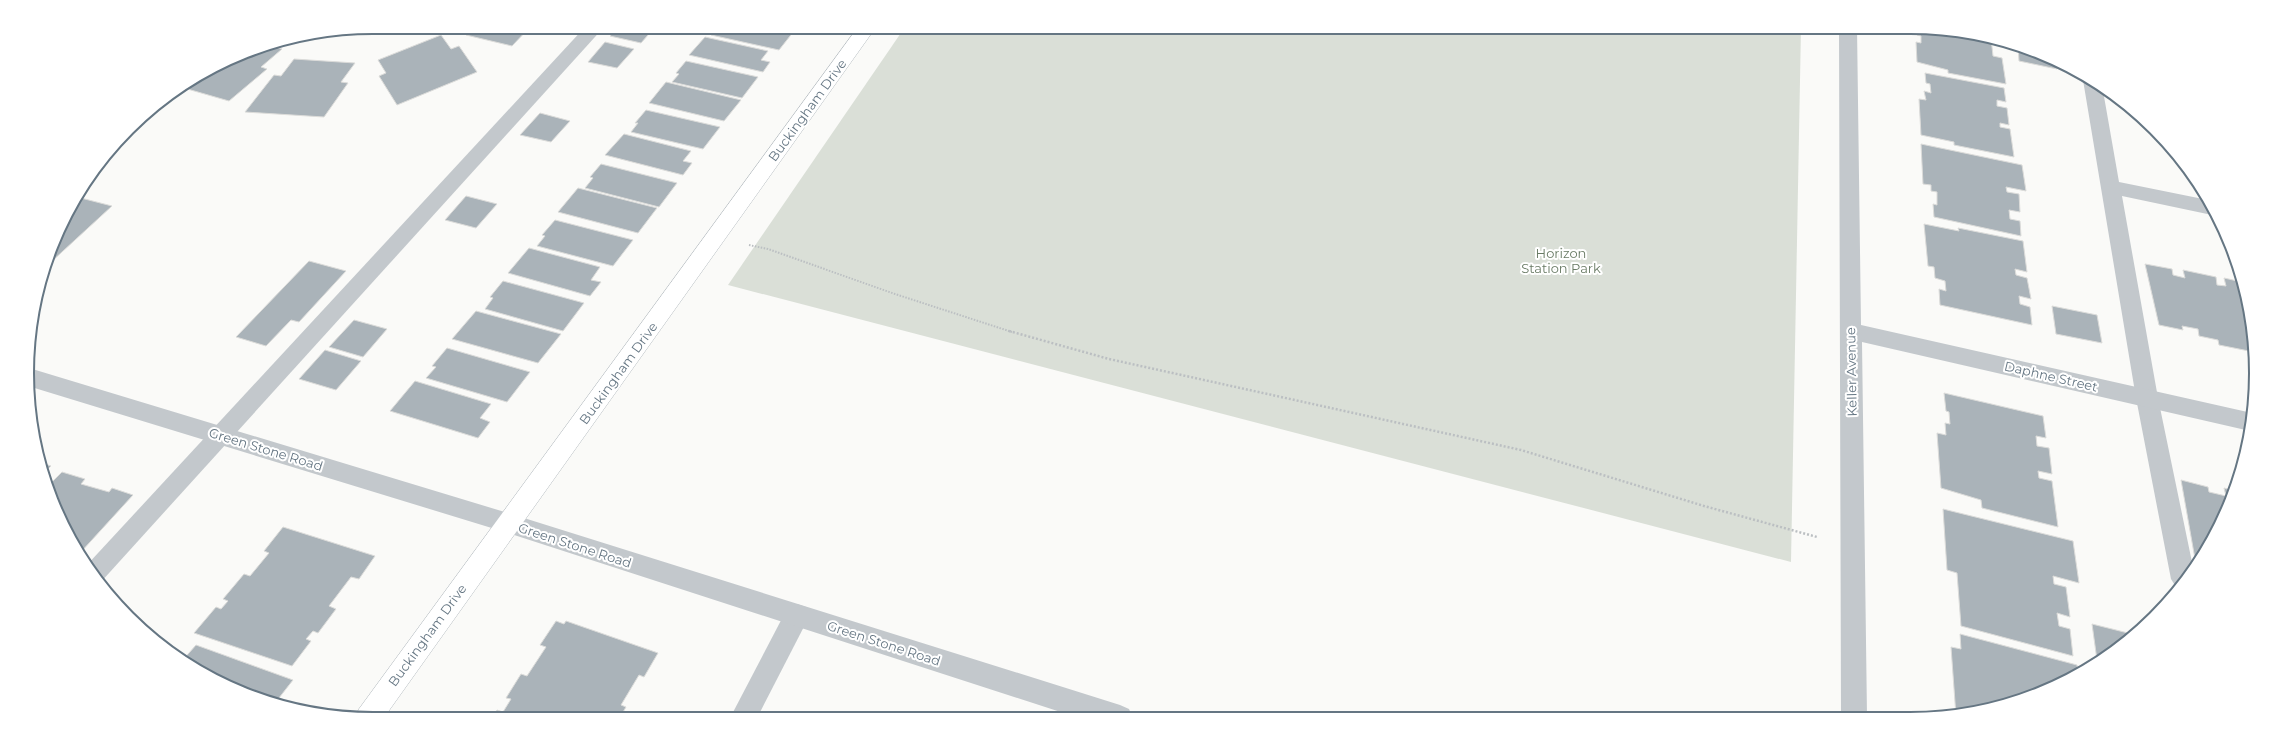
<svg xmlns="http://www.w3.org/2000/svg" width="2283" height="746" viewBox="0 0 2283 746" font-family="Montserrat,sans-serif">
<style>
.green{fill:#dadfd7}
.building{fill:#aab3b9;stroke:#dcdcda}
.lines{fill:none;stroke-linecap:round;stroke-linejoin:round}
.secondary-casing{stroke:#b3babf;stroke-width:1}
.path-far1{stroke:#bbbfc2;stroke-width:2;stroke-dasharray:1.5 1.5;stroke-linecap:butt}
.path{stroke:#bbbfc2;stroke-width:2.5;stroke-dasharray:2 2;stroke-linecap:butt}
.lane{fill:#c3c8cc;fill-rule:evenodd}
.street{fill:#c3c8cc;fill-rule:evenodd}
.secondary{fill:#fff;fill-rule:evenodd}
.labels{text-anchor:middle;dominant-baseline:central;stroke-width:4;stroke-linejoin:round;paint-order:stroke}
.street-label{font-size:13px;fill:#657683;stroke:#fff}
.park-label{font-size:13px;fill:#687a64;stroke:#fff}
.rim{fill:none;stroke:#657683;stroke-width:2}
</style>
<rect width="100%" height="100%" fill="#fafaf8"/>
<path class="green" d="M905 27H1801L1791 562 728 285Z"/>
<g class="building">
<path d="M458 27H530L512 46 466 35 471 30Z"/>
<path d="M619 27H655L641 43 610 36Z"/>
<path d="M716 27H777L794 31 779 50 711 35Z"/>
<path d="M1916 28 1968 33 1991 38 1993 56 2002 58 2006 84 1948 73V70L1917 62 1916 42 1921 43V36L1917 35Z"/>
<path d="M441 35 451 49 459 46 477 72 397 105 379 76 386 73 378 60Z"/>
<path d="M705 37 768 51 761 60 770 62 763 72 689 55Z"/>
<path d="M605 42 634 49 617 68 588 62Z"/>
<path d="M268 45 282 49 261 67 267 69 229 101 184 88 241 53Z"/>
<path d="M2018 46 2043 53 2056 61 2057 69 2019 61Z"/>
<path d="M294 59 355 63 341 82 348 83 324 117 245 112 274 75 281 76Z"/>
<path d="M686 61 758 77 742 98 672 82 679 74 676 73Z"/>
<path d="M1925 73 2004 88 2006 102 1997 100V106L2007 108 2009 125 2000 123V127L2010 129 2014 157 1954 145V142L1921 135 1919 99 1926 100 1924 91 1931 93 1930 84 1926 83Z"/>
<path d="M666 82 741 100 724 121 649 103Z"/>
<path d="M646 110 720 127 703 149 631 132 638 123H635Z"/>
<path d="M540 113 570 121 551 142 520 135Z"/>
<path d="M624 134 691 151 683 161 692 163 683 175 605 155Z"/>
<path d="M1921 144 2022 165 2026 191 2006 187 2007 192 2019 194 2020 212 2009 210 2010 219 2020 221 2021 236 1934 217 1933 204 1937 205V192L1931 191V185L1923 184Z"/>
<path d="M601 164 677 183 659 207 585 188 593 178 590 177Z"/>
<path d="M578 188 657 208 638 233 558 212Z"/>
<path d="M466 196 497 204 476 228 445 220Z"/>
<path d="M77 197 112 206 50 263 63 220Z"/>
<path d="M555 220 633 240 613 266 537 246 545 236 542 235Z"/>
<path d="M1924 224 1959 231 1958 228 2023 241 2027 272 2015 269 2016 275 2027 278 2031 299 2019 296 2020 304 2030 307 2032 325 1940 305 1939 289 1946 291 1945 281 1935 278 1934 267 1928 266Z"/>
<path d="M529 248 600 267 591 280 601 282 590 296 508 273Z"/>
<path d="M309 261 346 271 299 322 291 320 266 346 236 337Z"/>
<path d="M2145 264 2172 269 2173 275 2185 278 2183 270 2216 277 2217 285 2226 286 2224 278 2242 282 2249 306 2254 352 2219 345 2218 340 2199 336 2198 329 2182 326 2183 330 2159 325Z"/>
<path d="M503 281 584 303 563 331 485 309 493 298 490 297Z"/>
<path d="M2052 306 2097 315 2102 343 2056 334Z"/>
<path d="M476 311 561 334 538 363 452 339Z"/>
<path d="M354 320 387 329 363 357 329 347Z"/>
<path d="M447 348 530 372 507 402 426 378 436 367 432 366Z"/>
<path d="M325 350 361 361 336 390 299 379Z"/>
<path d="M415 381 491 404 480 418 490 422 478 438 390 411Z"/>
<path d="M1944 393 2043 416 2046 438 2036 436 2037 446 2049 448 2052 474 2038 471 2039 478 2052 481 2058 527 1982 508 1981 500 1941 488 1937 433 1946 435 1945 423 1950 424 1949 412 1946 411Z"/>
<path d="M39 462 51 466 44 473Z"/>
<path d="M62 472 85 479 81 484 109 492 112 488 133 495 80 553 49 485Z"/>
<path d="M2181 480 2208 487 2209 492 2226 496 2224 488 2231 490 2210 546 2198 560 2195 559Z"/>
<path d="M1943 509 2073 541 2079 583 2053 576 2054 584 2066 587 2070 617 2057 613 2059 626 2070 629 2073 656 1961 626 1957 573 1947 570Z"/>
<path d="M283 527 375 556 359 579 351 577 329 606 336 609 318 633 313 631 306 639 311 641 292 666 194 633 216 607 221 609 228 601 223 599 244 574 250 576 269 553 264 551Z"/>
<path d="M556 621 564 624 566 621 658 653 644 677 639 675 621 705 626 707 619 719H492L497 710 503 712 511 699 506 698 521 674 527 676 546 647 540 645Z"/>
<path d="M2092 624 2136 635 2097 660Z"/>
<path d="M1960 634 2077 665 2078 673 2063 683 1956 716 1951 647 1961 649Z"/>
<path d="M196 645 293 680 275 703 240 693 182 661Z"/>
</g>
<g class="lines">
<g class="secondary-casing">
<path id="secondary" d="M858 27H876L383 719 355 717 359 709Z"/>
</g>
<path class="path-far1" d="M749 245 768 249 895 294 1012 332"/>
<path class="path" d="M1009 331 1109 359 1521 450 1704 506 1817 537"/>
<g class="lane">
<path d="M585 27H604L100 583 86 566Z"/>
<path d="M2085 76 2102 85 2119 182 2208 200 2215 214 2212 215 2122 196 2158 398 2193 567 2176 587 2171 579 2136 398 2083 80Z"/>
<path d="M797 604 806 607 810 615 757 718H730L788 607Z"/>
</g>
<g class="street">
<path d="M1839 27H1857L1861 325 2252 413 2250 431 1862 342 1867 716H1841Z"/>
<path d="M29 368 508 513 1120 705 1129 709 1133 718H1079L508 533 28 386Z"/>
</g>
<use href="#secondary" class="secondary"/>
</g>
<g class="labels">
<g class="street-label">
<text transform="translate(807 110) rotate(-54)">Buckingham Drive</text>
<text transform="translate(1851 372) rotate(-91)">Keller Avenue</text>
<text transform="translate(618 373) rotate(-54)">Buckingham Drive</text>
<text transform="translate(2051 376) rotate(13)">Daphne Street</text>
<text transform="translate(266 449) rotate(17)">Green Stone Road</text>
<text transform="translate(575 545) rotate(18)">Green Stone Road</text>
<text transform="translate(427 635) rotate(-54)">Buckingham Drive</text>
<text transform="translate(884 643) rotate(18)">Green Stone Road</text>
</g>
<g class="park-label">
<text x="1561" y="253">Horizon<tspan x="1561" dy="15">Station Park</tspan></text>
</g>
</g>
<path d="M0 0H2283V746H0ZM373 34H1910A339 339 0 0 1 2249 373V373A339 339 0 0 1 1910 712H373A339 339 0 0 1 34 373V373A339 339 0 0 1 373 34Z" fill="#fff" fill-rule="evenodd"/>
<path class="rim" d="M373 34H1910A339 339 0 0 1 2249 373V373A339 339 0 0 1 1910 712H373A339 339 0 0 1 34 373V373A339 339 0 0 1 373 34Z"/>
</svg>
